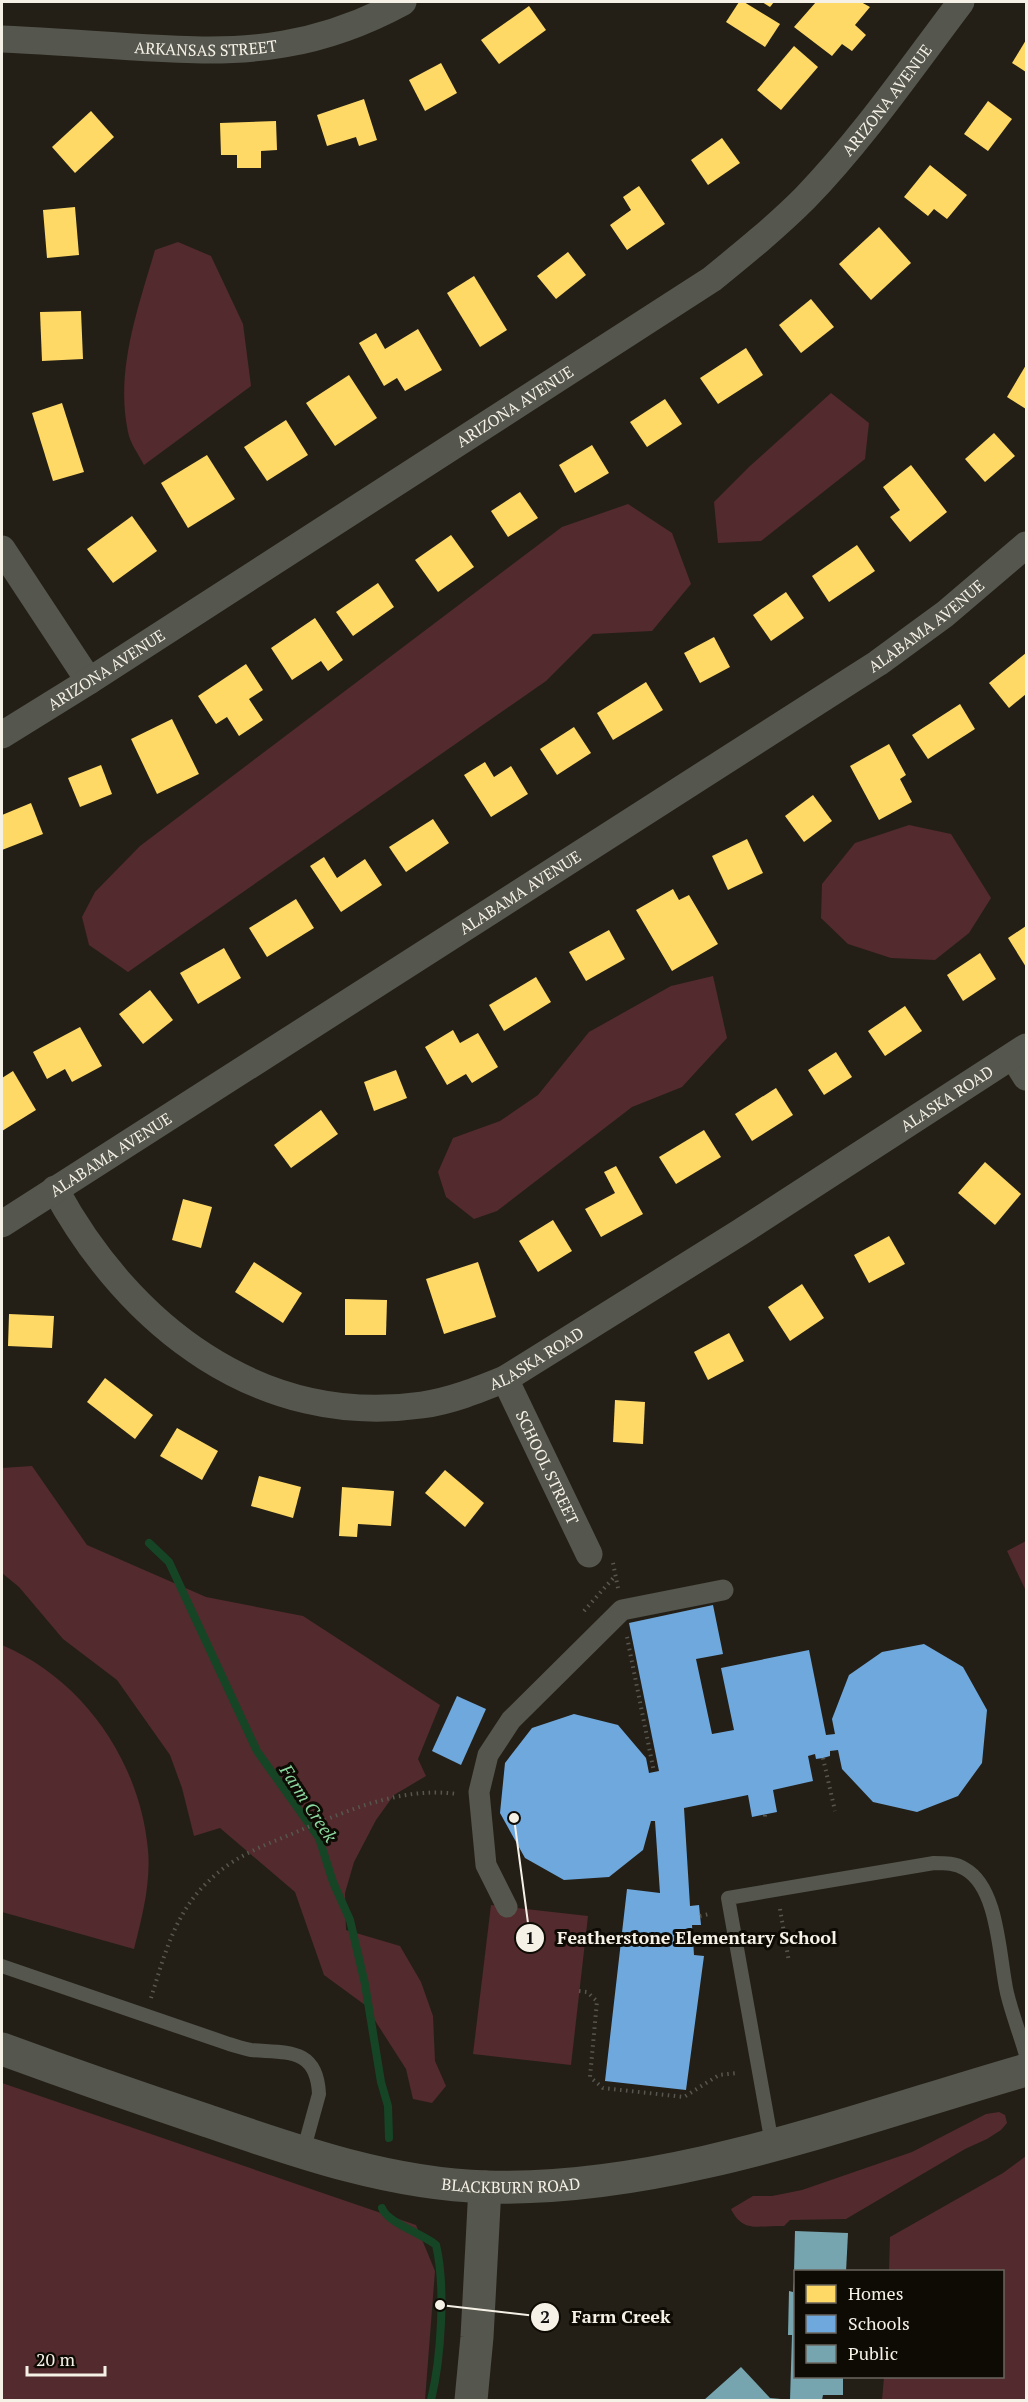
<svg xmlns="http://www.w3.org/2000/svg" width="1028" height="2402" viewBox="0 0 1028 2402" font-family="'PT Serif',serif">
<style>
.green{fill:#532a2d}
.homes{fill:#ffd966}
.schools{fill:#6fa8dc}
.public{fill:#76a5af}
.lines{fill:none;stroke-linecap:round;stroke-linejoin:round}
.stream{stroke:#164526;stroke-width:8}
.path{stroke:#57564f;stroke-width:4;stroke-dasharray:1.5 4.5;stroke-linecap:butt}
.service{stroke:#55564d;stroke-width:14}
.pedestrian{stroke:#55564d;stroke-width:21}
.minor{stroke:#55564d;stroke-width:27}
.tertiary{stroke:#55564d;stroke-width:33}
.labels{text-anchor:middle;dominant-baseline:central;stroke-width:6;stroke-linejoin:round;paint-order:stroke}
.street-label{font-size:16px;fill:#f6f1e7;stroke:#0e0b05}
.water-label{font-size:18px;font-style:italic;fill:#8cd79f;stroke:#0e0b05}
.leader{fill:none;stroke:#f6f1e7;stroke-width:2}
.callout-dot{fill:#f6f1e7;stroke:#0e0b05;stroke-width:2}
.mark-label{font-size:18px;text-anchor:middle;font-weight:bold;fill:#111}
.callout-label{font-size:18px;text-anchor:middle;font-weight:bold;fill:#f6f1e7;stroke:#0e0b05;stroke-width:6;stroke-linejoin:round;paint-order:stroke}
</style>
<rect width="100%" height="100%" fill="#231f17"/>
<g class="green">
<path d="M178 242 211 256 243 324 251 386 144 465C139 455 130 443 128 432 115 371 138 308 155 250Z"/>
<path d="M831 393 869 423 865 459 761 541 718 543 714 502 750 466Z"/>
<path d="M628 504 672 533 691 584 652 631 593 634 546 681 128 972 89 945 82 917 95 892 140 846 562 527Z"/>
<path d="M909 825 951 834 991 898 969 933 935 960 891 958 848 944 821 918 822 884 855 843Z"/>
<path d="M713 976 727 1038 682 1087 632 1107 497 1211 474 1219 446 1197 438 1172 453 1138 500 1121 538 1095 589 1032 671 986Z"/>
<path d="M32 1466 87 1545 206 1597 303 1616 440 1705 418 1759 426 1776 394 1795 376 1820 354 1862 345 1893 346 1930 400 1946 421 1982 433 2016 435 2061 446 2086 432 2103 413 2099 406 2069 365 2005 324 1975 295 1892 220 1828 194 1836 182 1788 170 1755 117 1680 63 1639 19 1587 2 1573V1468Z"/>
<path d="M1026 1541V1591L1007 1551Z"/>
<path d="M2 1645C84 1680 140 1762 148 1850 151 1883 142 1917 134 1949L2 1912Z"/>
<path d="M491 1905 588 1916 571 2065 473 2054Z"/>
<path d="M2 2083 416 2225 435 2271 425 2400H2Z"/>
<path d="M999 2112 1005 2115 1007 2123 1001 2130 987 2139 965 2149 846 2219 790 2220 784 2226C760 2225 743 2234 731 2209L753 2196H772L802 2190 912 2152 986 2114Z"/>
<path d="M1026 2156V2400H882L884 2377 1002 2376V2272L889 2271 890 2237 1003 2173Z"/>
</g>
<g class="homes">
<path d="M739 2H744L780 24 765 47 726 22Z"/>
<path d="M762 2H774L770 7Z"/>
<path d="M816 2H861L870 7 855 25 866 35 852 51 842 44 832 56 794 27Z"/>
<path d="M529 6 546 30 499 64 481 40Z"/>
<path d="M1026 40V72L1012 63Z"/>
<path d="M794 46 818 67 781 110 757 90Z"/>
<path d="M441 63 457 93 425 111 409 80Z"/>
<path d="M364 99 377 140 359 146 356 137 327 146 317 115Z"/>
<path d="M988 101 1012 119 988 151 964 134Z"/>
<path d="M91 111 114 137 75 173 52 147Z"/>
<path d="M276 121 277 150 261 151V168H237V155H221L220 123Z"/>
<path d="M722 138 740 163 708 185 691 160Z"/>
<path d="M930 165 967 195 947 219 934 209 928 216 904 197Z"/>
<path d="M639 186 665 224 627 250 610 225 631 210 623 197Z"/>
<path d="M75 207 79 255 47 258 43 210Z"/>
<path d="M879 227 911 263 871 300 839 264Z"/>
<path d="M568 252 586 275 556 299 537 276Z"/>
<path d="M474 276 507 330 480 347 447 293Z"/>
<path d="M811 299 834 327 801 353 779 325Z"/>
<path d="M81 311 83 359 42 361 40 312Z"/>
<path d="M418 329 442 370 405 391 397 378 384 386 359 343 376 333 385 349Z"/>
<path d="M746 348 763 375 718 404 700 378Z"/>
<path d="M1026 365V409L1007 397Z"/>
<path d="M349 375 377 418 335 446 306 403Z"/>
<path d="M665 399 682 424 647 447 630 422Z"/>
<path d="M62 403 84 472 53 481 32 413Z"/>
<path d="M286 420 308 455 267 481 244 447Z"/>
<path d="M994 433 1015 456 985 482 965 459Z"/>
<path d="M592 445 609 473 575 493 559 465Z"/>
<path d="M207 455 235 499 188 528 161 483Z"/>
<path d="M911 465 947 512 910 542 890 517 900 510 883 487Z"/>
<path d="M520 492 538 518 508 537 491 511Z"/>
<path d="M132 516 157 551 113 583 87 549Z"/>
<path d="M451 535 474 567 438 592 415 560Z"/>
<path d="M857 545 875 571 829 602 812 576Z"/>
<path d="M378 583 394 607 353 636 336 612Z"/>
<path d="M786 592 804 618 771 641 753 615Z"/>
<path d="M315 618 343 660 328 671 321 661 292 680 271 648Z"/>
<path d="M714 637 730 667 700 683 684 653Z"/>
<path d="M1026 653V694L1009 708 989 683Z"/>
<path d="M246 664 263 690 249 699 263 720 239 736 227 717 216 724 198 696Z"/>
<path d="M646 682 663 710 613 740 597 713Z"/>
<path d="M960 704 975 729 928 759 912 735Z"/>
<path d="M172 719 199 774 157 794 131 739Z"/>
<path d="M574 727 591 753 557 775 540 749Z"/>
<path d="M889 744 906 775 900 779 912 802 879 820 850 766Z"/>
<path d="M485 762 494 777 511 766 528 794 491 817 464 775Z"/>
<path d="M101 765 112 794 80 807 68 778Z"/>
<path d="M813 795 832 821 804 842 785 816Z"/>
<path d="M31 803 43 834 2 850V815Z"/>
<path d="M433 819 449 843 406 872 389 847Z"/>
<path d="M747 839 763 873 728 890 712 856Z"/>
<path d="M324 857 337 878 365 859 382 885 341 912 310 866Z"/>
<path d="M673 889 679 900 689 895 718 944 672 971 636 910Z"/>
<path d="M296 899 314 928 267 957 249 928Z"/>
<path d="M1026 926V967L1008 938Z"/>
<path d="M609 930 625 959 586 981 569 952Z"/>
<path d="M224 948 241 978 198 1004 180 973Z"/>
<path d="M980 953 996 979 963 1001 947 975Z"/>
<path d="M536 977 551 1002 504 1031 489 1005Z"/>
<path d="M150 990 173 1020 143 1044 119 1014Z"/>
<path d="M905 1006 922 1031 885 1056 868 1031Z"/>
<path d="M80 1027 102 1066 72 1082 65 1069 47 1079 33 1052Z"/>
<path d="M453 1030 460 1043 478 1033 498 1067 472 1083 466 1074 447 1085 425 1047Z"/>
<path d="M836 1052 852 1077 824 1095 808 1070Z"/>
<path d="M396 1070 407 1098 374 1111 364 1082Z"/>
<path d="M13 1071 36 1110 2 1131V1078Z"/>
<path d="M776 1088 793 1115 752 1141 735 1114Z"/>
<path d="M321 1110 338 1134 291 1168 274 1145Z"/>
<path d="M704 1130 721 1157 676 1184 659 1157Z"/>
<path d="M985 1162 1021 1194 995 1225 958 1193Z"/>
<path d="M616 1166 643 1214 601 1237 585 1209 615 1193 604 1172Z"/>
<path d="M183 1199 212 1207 201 1248 172 1240Z"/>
<path d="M553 1220 572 1251 538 1272 519 1241Z"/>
<path d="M889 1236 905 1264 869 1283 854 1255Z"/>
<path d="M254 1262 302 1293 283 1323 235 1292Z"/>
<path d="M478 1262 496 1317 444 1334 426 1279Z"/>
<path d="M802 1284 824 1318 790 1341 768 1307Z"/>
<path d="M345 1299 387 1300 386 1335H345Z"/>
<path d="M9 1314 54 1316 52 1348 8 1346Z"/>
<path d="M729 1333 744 1361 708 1380 694 1352Z"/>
<path d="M105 1378 153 1415 135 1439 87 1402Z"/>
<path d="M615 1400 645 1402 643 1444 613 1442Z"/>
<path d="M177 1428 218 1451 202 1480 160 1456Z"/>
<path d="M445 1470 484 1503 465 1527 425 1493Z"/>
<path d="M259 1476 301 1487 293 1518 251 1506Z"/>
<path d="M342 1487 394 1491 391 1526 358 1524 357 1537 339 1536Z"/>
</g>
<g class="schools">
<path d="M713 1605 723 1654 696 1659 712 1734 734 1730 721 1668 809 1650 826 1735 835 1734 832 1719 849 1675 882 1652 924 1644 963 1667 987 1710 982 1763 958 1796 917 1812 873 1802 842 1769 838 1750 830 1751V1756L823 1758 816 1759 815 1754 808 1756 813 1781 773 1790 777 1812 752 1817 748 1795 684 1808 690 1906 699 1905 701 1925H692L694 1955 704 1956 686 2090 605 2081 627 1889 660 1893 655 1821H651L643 1850 609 1877 564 1880 525 1858 500 1813 505 1763 532 1728 574 1714 618 1725 646 1758 649 1773 659 1771 629 1623Z"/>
<path d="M457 1696 486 1709 461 1765 432 1751Z"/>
</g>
<g class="public">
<path d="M795 2231 848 2233 846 2272H794Z"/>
<path d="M794 2281H796V2376H843V2395H823L822 2400H790L792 2335H788L789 2291 793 2292Z"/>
<path d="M741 2367 770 2398 781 2399V2400H704Z"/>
</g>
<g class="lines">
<g class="stream">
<path d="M149 1543 169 1562 257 1751 319 1838 333 1882 350 1920 365 1984 381 2082 388 2106 389 2138"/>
<path d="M382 2208C386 2222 423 2234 436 2245 446 2287 441 2359 431 2400"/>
</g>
<g class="path">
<path d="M613 1563 618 1588"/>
<path d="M584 1611 615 1576"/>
<path d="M627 1637 654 1772"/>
<path d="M823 1758 835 1811"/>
<path d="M765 1815V1819"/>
<path d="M780 1909 789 1962"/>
<path d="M700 1916 709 1914"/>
<path d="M579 1991 587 1992 597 2001 590 2077 603 2088 684 2097 719 2075 737 2073"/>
<path d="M151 1998C162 1963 171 1927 194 1897 206 1882 223 1867 239 1858 256 1848 275 1841 294 1833 344 1812 401 1786 457 1794"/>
</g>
<g class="service">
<path d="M2 1966 229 2044C236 2046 244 2049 251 2050 286 2053 317 2047 319 2094L303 2152"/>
<path d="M772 2144 728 1898 934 1863C945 1863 956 1863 965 1869 999 1888 999 1958 1007 1993 1012 2014 1020 2034 1026 2055"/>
</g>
<path class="pedestrian" d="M507 1907 486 1865 479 1792 488 1755 511 1720 622 1610 723 1590"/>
<g class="minor">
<path id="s1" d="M2 39C45 41 89 44 133 47 184 50 234 53 284 44 326 37 366 22 403 2"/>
<path d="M2 549 89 681"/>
<path id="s2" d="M2 735 89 681 712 279C744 253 776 227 805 198 863 138 911 68 961 2"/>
<path d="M1013 1056 1026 1077"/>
<path id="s3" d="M55 1189C129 1326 260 1428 422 1405 451 1401 478 1390 505 1379L739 1233 1026 1047"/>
<path id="s4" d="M2 1224 878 663 945 614 1026 545"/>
<path id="s5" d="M505 1379 589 1554"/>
</g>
<g class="tertiary">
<path id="s6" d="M2 2049C70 2074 139 2098 208 2121 298 2152 390 2184 487 2187 667 2192 855 2119 1026 2070"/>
<path d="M471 2400 477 2337 485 2187"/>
</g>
</g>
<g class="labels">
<g class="street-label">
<text stroke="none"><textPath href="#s1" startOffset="204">ARKANSAS STREET</textPath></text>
<text stroke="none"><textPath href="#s2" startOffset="1095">ARIZONA AVENUE</textPath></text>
<text stroke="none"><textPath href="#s2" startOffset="609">ARIZONA AVENUE</textPath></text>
<text stroke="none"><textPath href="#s4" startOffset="1101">ALABAMA AVENUE</textPath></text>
<text stroke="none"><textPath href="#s2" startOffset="123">ARIZONA AVENUE</textPath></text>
<text stroke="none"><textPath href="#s4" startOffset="615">ALABAMA AVENUE</textPath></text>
<text stroke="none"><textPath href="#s3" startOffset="1065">ALASKA ROAD</textPath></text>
<text stroke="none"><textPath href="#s4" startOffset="129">ALABAMA AVENUE</textPath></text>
<text stroke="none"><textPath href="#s3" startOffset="579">ALASKA ROAD</textPath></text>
<text stroke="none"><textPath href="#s5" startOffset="98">SCHOOL STREET</textPath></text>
<text stroke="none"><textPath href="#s6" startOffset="530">BLACKBURN ROAD</textPath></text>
</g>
<g class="water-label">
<text transform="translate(309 1803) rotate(57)">Farm Creek</text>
</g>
</g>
<path class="leader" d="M514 1818L530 1938M440 2305L545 2317"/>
<g class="callout-dot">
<circle cx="514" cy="1818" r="6"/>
<circle cx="440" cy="2305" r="6"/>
<circle cx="530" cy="1938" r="15"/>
<circle cx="545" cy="2317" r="15"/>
</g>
<g class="mark-label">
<text x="530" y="1944">1</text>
<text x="545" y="2323">2</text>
</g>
<g class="callout-label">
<text x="697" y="1944">Featherstone Elementary School</text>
<text x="621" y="2323">Farm Creek</text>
</g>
<rect width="1028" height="2402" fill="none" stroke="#f6f1e7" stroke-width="6"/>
<rect x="794" y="2270" width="210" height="108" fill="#0e0b05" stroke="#6b675f" stroke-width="1.5"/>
<rect x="806" y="2285" width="30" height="18" fill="#ffd966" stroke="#6b675f" stroke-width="1.5"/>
<text x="848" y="2300" font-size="18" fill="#f6f1e7">Homes</text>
<rect x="806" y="2315" width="30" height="18" fill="#6fa8dc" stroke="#6b675f" stroke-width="1.5"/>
<text x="848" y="2330" font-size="18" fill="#f6f1e7">Schools</text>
<rect x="806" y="2345" width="30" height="18" fill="#76a5af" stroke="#6b675f" stroke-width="1.5"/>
<text x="848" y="2360" font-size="18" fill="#f6f1e7">Public</text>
<path d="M27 2366v9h78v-9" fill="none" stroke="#f6f1e7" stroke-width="3"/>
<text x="36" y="2366" font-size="18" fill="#f6f1e7" stroke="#0e0b05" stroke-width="4.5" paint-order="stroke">20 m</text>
</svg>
